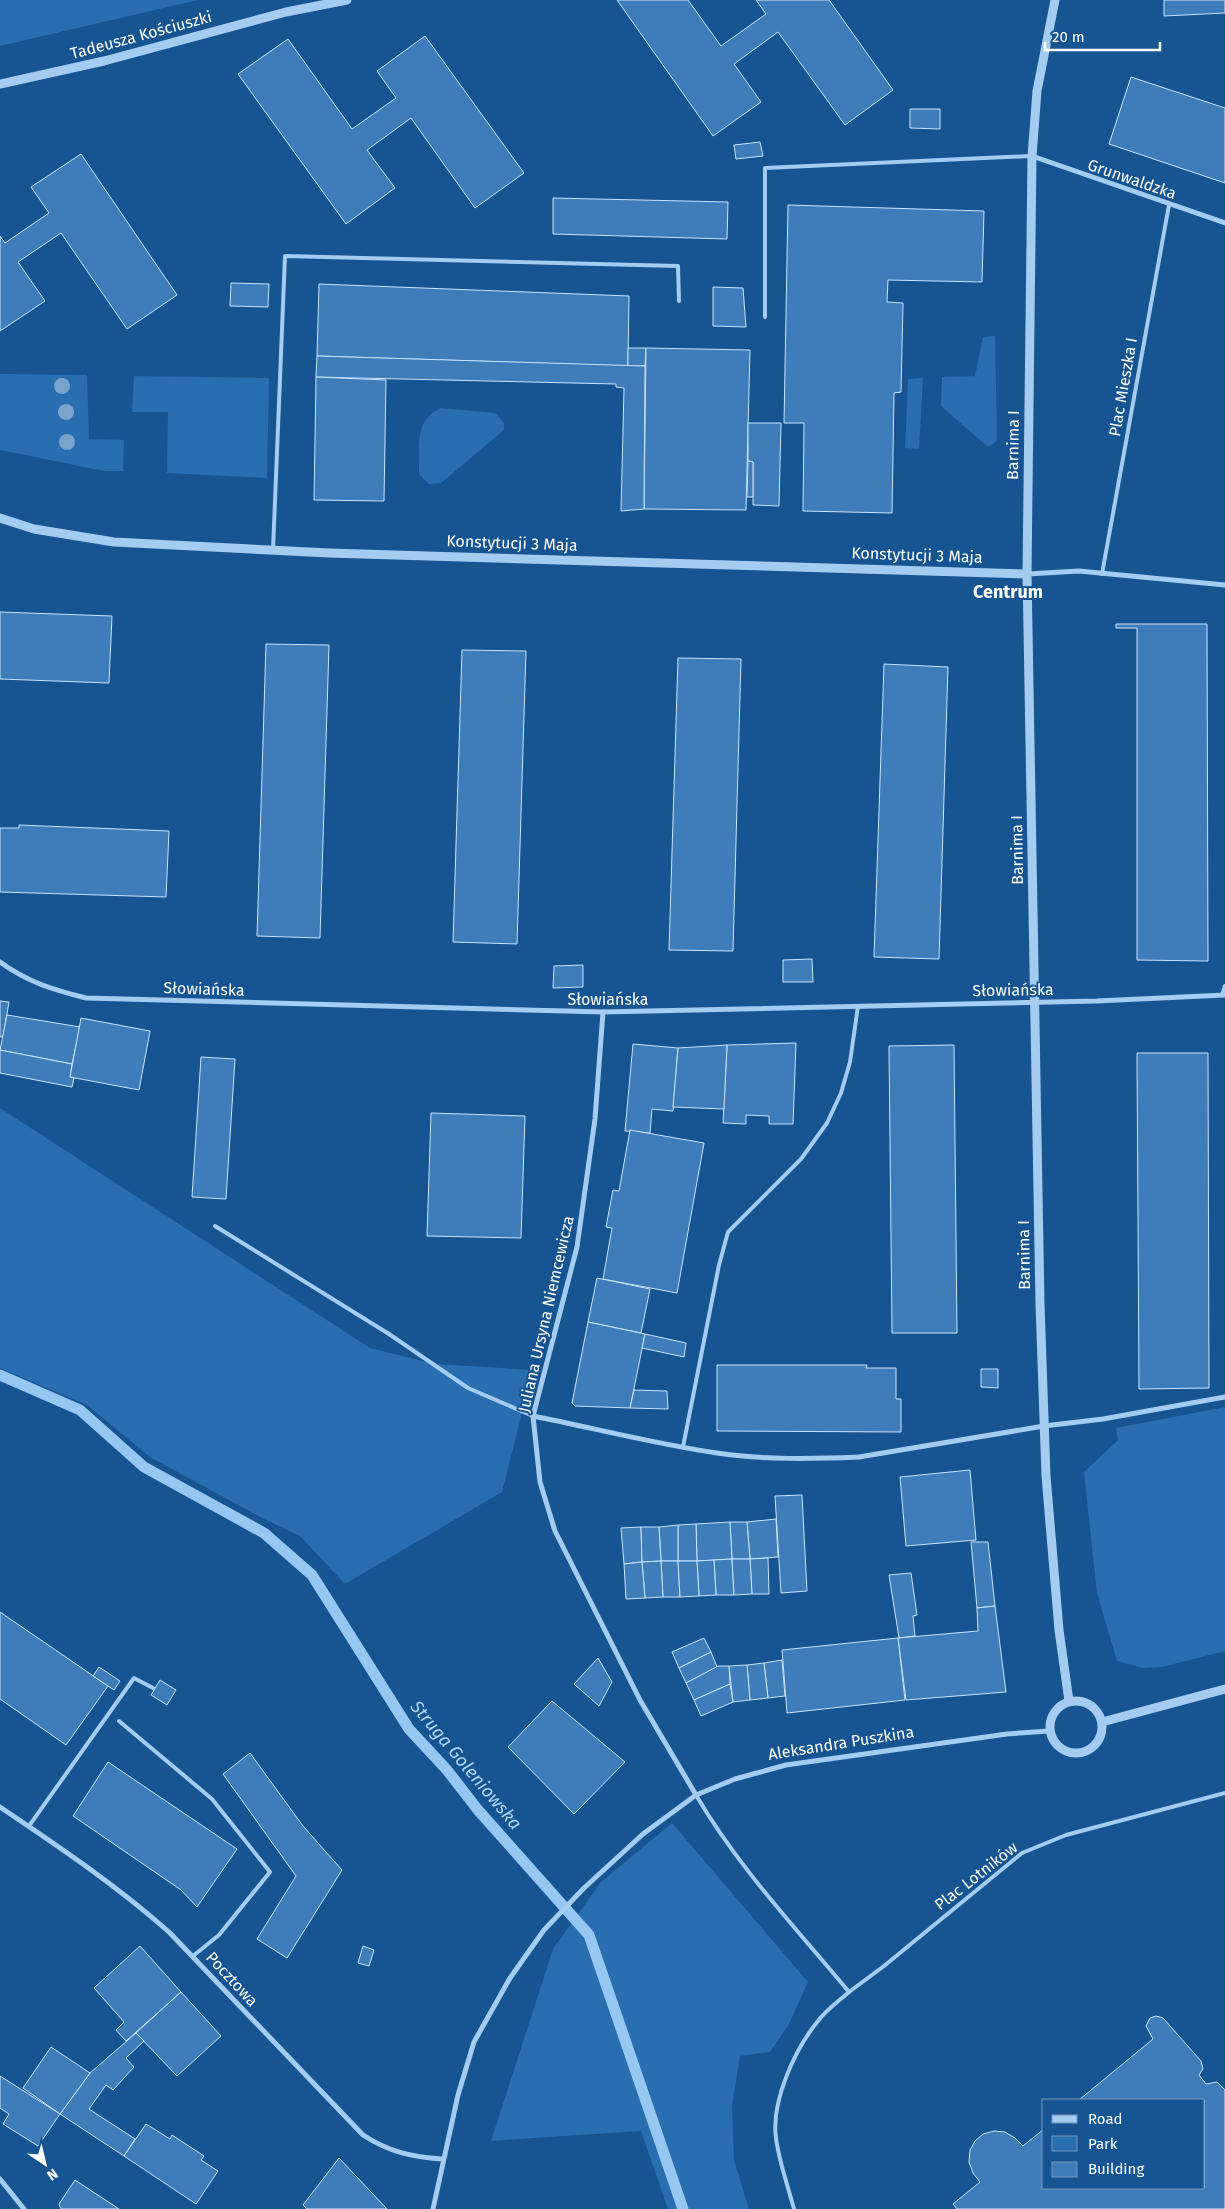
<svg xmlns="http://www.w3.org/2000/svg" width="1225" height="2209" viewBox="0 0 1225 2209" font-family="'Fira Sans',sans-serif">
<style>
.green{fill:#286eb0}
.lines{fill:none;stroke-linecap:round;stroke-linejoin:round}
.stream{stroke:#96c7f3;stroke-width:11}
.building{fill:#3e7db9;stroke:#cbe4fc}
.service{stroke:#a4cbf0;stroke-width:4}
.minor{stroke:#a4cbf0;stroke-width:5}
.tertiary{stroke:#a4cbf0;stroke-width:9}
.tree{fill:#7aa3cc}
.labels{text-anchor:middle;dominant-baseline:central;stroke-width:4;stroke-linejoin:round;paint-order:stroke}
.street-label{font-size:16px;fill:#fff;stroke:#165492}
.neighbourhood-label{font-size:18px;font-weight:bold;fill:#fff;stroke:#165492}
.water-label{font-size:18px;font-style:italic;fill:#b0d5f7;stroke:#165492}
</style>
<rect width="100%" height="100%" fill="#165492"/>
<g class="green">
<path d="M0 0H198L0 46Z"/>
<path d="M995 336 997 441 988 447 941 406 942 377 975 376 983 337Z"/>
<path d="M0 374 87 375 89 439 124 440 123 471H104L0 450Z"/>
<path d="M134 376 269 378 267 478 167 473 168 412H132Z"/>
<path d="M923 378 919 449 905 448 908 379Z"/>
<path d="M441 408 495 413 504 423V430L441 483 429 484 419 474C420 448 413 420 441 408Z"/>
<path d="M0 1108 370 1348 435 1364 533 1370 502 1492 345 1584 300 1536 264 1519 150 1457 87 1405 0 1368Z"/>
<path d="M1225 1407V1651L1162 1667 1143 1668 1117 1661 1097 1593 1084 1472 1118 1440 1116 1428Z"/>
<path d="M672 1823 808 1982 789 2024 770 2052 740 2056 732 2106 734 2160 749 2209H668L641 2131 491 2141 553 1949 601 1882Z"/>
</g>
<g class="lines">
<path class="stream" d="M0 1375 80 1410 144 1467 264 1533 312 1575 409 1729 447 1770 478 1810 589 1935 683 2209"/>
</g>
<g class="building">
<path d="M617 0H688L721 46 766 14 756 0H829L893 90 845 125 778 32 734 64 761 102 713 136Z"/>
<path d="M1164 0H1225V13L1164 16Z"/>
<path d="M425 36 524 173 475 208 411 118 367 150 395 188 346 224 238 74 288 39 352 129 396 98 377 71Z"/>
<path d="M1131 77 1225 108V183L1109 144Z"/>
<path d="M910 109H940V129L910 128Z"/>
<path d="M760 142 763 156 736 159 734 145Z"/>
<path d="M81 154 177 295 127 329 61 233 18 262 45 301 0 331V236L5 243 49 213 31 187Z"/>
<path d="M553 198 728 202 727 239 553 234Z"/>
<path d="M788 205 984 211 982 282 888 280 887 302 903 303 901 392 894 393 892 513 803 511 804 423H784Z"/>
<path d="M231 283 269 284 268 307 230 306Z"/>
<path d="M319 284 629 296 628 366 317 356Z"/>
<path d="M713 287 743 288 746 327 713 326Z"/>
<path d="M628 348H646L645 366H628Z"/>
<path d="M646 348 750 350 746 510 644 509Z"/>
<path d="M317 356 645 366 644 509 621 511 624 388 616 387V384L316 377Z"/>
<path d="M316 377 386 380 384 501 314 500Z"/>
<path d="M748 423H781L779 506 753 505V462L748 461Z"/>
<path d="M748 461 753 462V497H747Z"/>
<path d="M0 612 112 616 109 683 0 679Z"/>
<path d="M1116 624H1207L1208 961 1137 960V628H1116Z"/>
<path d="M266 644 329 645 320 938 257 936Z"/>
<path d="M462 650 526 651 517 944 453 942Z"/>
<path d="M678 658 741 659 733 951 669 950Z"/>
<path d="M884 664 948 667 939 959 874 957Z"/>
<path d="M19 825 169 831 166 897 0 892V828H19Z"/>
<path d="M812 959 813 982H783V960Z"/>
<path d="M583 965V987L553 988 554 966Z"/>
<path d="M0 1001 9 1002 3 1037H0Z"/>
<path d="M7 1015 80 1027 72 1064 0 1050Z"/>
<path d="M81 1018 150 1031 139 1090 70 1077Z"/>
<path d="M796 1043 793 1124H769V1116L746 1115V1124L723 1123 727 1045Z"/>
<path d="M633 1044 678 1048 673 1111 652 1109 650 1133 625 1131Z"/>
<path d="M727 1045 724 1109 673 1107 678 1048Z"/>
<path d="M954 1045 957 1333H892L889 1046Z"/>
<path d="M0 1050 72 1064 70 1077 74 1078 72 1087 0 1073Z"/>
<path d="M1137 1053H1208L1209 1388 1139 1389Z"/>
<path d="M201 1057 235 1059 226 1199 192 1197Z"/>
<path d="M431 1113 525 1116 521 1238 427 1236Z"/>
<path d="M630 1130 704 1143 677 1293 603 1279 612 1228 606 1227 613 1190 619 1191Z"/>
<path d="M597 1278 650 1289 641 1333 588 1322Z"/>
<path d="M588 1322 645 1334 630 1408 575 1406 572 1403Z"/>
<path d="M645 1334 686 1343 684 1357 642 1348Z"/>
<path d="M717 1365H867L866 1368H896V1399H901V1432L717 1431Z"/>
<path d="M981 1369H998V1388L981 1387Z"/>
<path d="M634 1390 667 1391 668 1409 630 1408Z"/>
<path d="M970 1470 976 1540 906 1546 900 1477Z"/>
<path d="M802 1495 807 1591 781 1593 775 1496Z"/>
<path d="M776 1519 778 1557 750 1559 747 1522Z"/>
<path d="M730 1522H747L750 1559H732Z"/>
<path d="M730 1522 732 1559 697 1561 696 1524Z"/>
<path d="M696 1524 697 1561H678V1525Z"/>
<path d="M678 1525V1561H661L659 1527Z"/>
<path d="M641 1527 642 1562 624 1564 621 1528Z"/>
<path d="M641 1527H659L661 1561 642 1562Z"/>
<path d="M971 1542H988L995 1606 977 1608Z"/>
<path d="M768 1558 769 1594H752L750 1559Z"/>
<path d="M732 1559 734 1595H716L714 1560Z"/>
<path d="M732 1559H750L752 1594 734 1595Z"/>
<path d="M714 1560 716 1595 699 1596 697 1561Z"/>
<path d="M661 1561H678L680 1597H663Z"/>
<path d="M661 1561 663 1597 645 1598 642 1562Z"/>
<path d="M678 1561H697L699 1596 680 1597Z"/>
<path d="M642 1562 645 1598 626 1599 624 1564Z"/>
<path d="M911 1573 917 1615 913 1616 915 1636 899 1638 889 1575Z"/>
<path d="M995 1606 1006 1692 906 1700 898 1638 978 1631 977 1608Z"/>
<path d="M0 1612 108 1686 66 1745 0 1699Z"/>
<path d="M704 1638 711 1652 679 1668 672 1652Z"/>
<path d="M898 1638 905 1700 787 1713 782 1650Z"/>
<path d="M711 1652 717 1667 686 1683 679 1668Z"/>
<path d="M598 1658 612 1682 599 1706 574 1684Z"/>
<path d="M782 1660 785 1696 768 1698 764 1663Z"/>
<path d="M764 1663 768 1698 750 1700 747 1665Z"/>
<path d="M747 1665 750 1700 733 1702 729 1666Z"/>
<path d="M718 1666H729L730 1684 694 1700 686 1683Z"/>
<path d="M99 1667 120 1681 114 1690 93 1676Z"/>
<path d="M160 1680 176 1690 167 1705 151 1695Z"/>
<path d="M730 1684 733 1702 701 1716 694 1700Z"/>
<path d="M552 1701 625 1762 574 1814 508 1747Z"/>
<path d="M250 1753 303 1826 342 1870 287 1958 257 1939 296 1876 223 1774Z"/>
<path d="M108 1762 237 1849 197 1907 181 1890 73 1816Z"/>
<path d="M140 1946 181 1992 126 2041 116 2030 124 2022 94 1988Z"/>
<path d="M363 1946 374 1950 369 1966 358 1963Z"/>
<path d="M181 1992 221 2036 177 2076 136 2033Z"/>
<path d="M1156 2016 1163 2018 1201 2061 1203 2069 1199 2075 1206 2084 1217 2082 1225 2090V2209H957L953 2204 980 2182 973 2173 969 2162 970 2150 975 2141 983 2134 994 2131 1005 2132 1015 2138 1023 2146 1044 2129V2188H1204V2100H1079L1153 2039 1146 2026 1150 2018Z"/>
<path d="M136 2033 144 2041 126 2058 134 2067 113 2090 106 2085 89 2109 135 2139 124 2156 60 2114 90 2073Z"/>
<path d="M51 2047 90 2073 60 2114 23 2088Z"/>
<path d="M0 2076 60 2114 38 2146 3 2124 9 2114 0 2108Z"/>
<path d="M146 2124 170 2139 172 2135 204 2156 201 2160 218 2171 196 2204 124 2156Z"/>
<path d="M339 2158 387 2209H307L303 2205Z"/>
<path d="M75 2180 119 2209H61L59 2204Z"/>
</g>
<g class="lines">
<g class="service">
<path d="M765 317V168L1031 156"/>
<path d="M273 550 285 256 678 266 679 301"/>
<path d="M1102 574 1169 205"/>
<path d="M1222 995 1225 986"/>
<path d="M215 1226 389 1334 468 1388 533 1416"/>
<path d="M683 1447 719 1265 728 1232 801 1159 827 1123 841 1093 850 1062 858 1006"/>
<path d="M119 1721 212 1799 270 1872 219 1935 193 1956"/>
<path d="M696 1795C738 1867 796 1928 849 1992L884 1966 1022 1853 1066 1835 1225 1793"/>
<path d="M29 1826 134 1678 153 1688"/>
<path d="M794 2209C788 2186 779 2162 776 2138 771 2101 795 2049 818 2021 826 2010 839 2001 849 1992"/>
</g>
<g class="minor">
<path d="M1032 156 1225 223"/>
<path d="M1027 574 1079 571 1225 585"/>
<path d="M0 962C27 982 54 990 86 998L603 1012 1097 1001 1225 995"/>
<path d="M603 1012 595 1119 577 1247 533 1416 540 1482 555 1531 640 1700 696 1795"/>
<path d="M533 1416C594 1428 655 1444 717 1453 763 1460 812 1459 859 1457L1044 1426 1103 1419 1225 1397"/>
<path d="M0 1807C58 1846 116 1885 169 1932L363 2135C389 2152 412 2157 442 2159"/>
<path d="M0 2179 24 2209"/>
<path d="M433 2209 458 2095 474 2042 510 1978 544 1930 584 1888 643 1834 696 1795 735 1779 786 1765 1007 1734 1049 1731"/>
</g>
<g class="tertiary">
<path d="M1055 0 1037 91 1032 156 1027 574 1040 1304 1046 1476 1059 1630 1069 1701"/>
<path d="M0 84 104 61 286 12 347 0"/>
<path d="M0 518 34 529 114 542 329 553 1027 574"/>
<circle cx="1076" cy="1727" r="26"/>
<path d="M1102 1722 1225 1689"/>
</g>
</g>
<g class="tree">
<circle cx="62" cy="386" r="8"/>
<circle cx="66" cy="412" r="8"/>
<circle cx="67" cy="442" r="8"/>
</g>
<g class="labels">
<g class="street-label">
<text transform="translate(141 35) rotate(-15)">Tadeusza Kościuszki</text>
<text transform="translate(1132 179) rotate(19)">Grunwaldzka</text>
<text transform="translate(1123 387) rotate(-80)">Plac Mieszka I</text>
<text transform="translate(1013 445) rotate(-89)">Barnima I</text>
<text transform="translate(512 543) rotate(2)">Konstytucji 3 Maja</text>
<text transform="translate(917 555) rotate(2)">Konstytucji 3 Maja</text>
<text transform="translate(1017 850) rotate(-91)">Barnima I</text>
<text transform="translate(204 989) rotate(2)">Słowiańska</text>
<text transform="translate(1013 990) rotate(-1)">Słowiańska</text>
<text x="608" y="999">Słowiańska</text>
<text transform="translate(1024 1255) rotate(-91)">Barnima I</text>
<text transform="translate(546 1314) rotate(-77)">Juliana Ursyna Niemcewicza</text>
<text transform="translate(841 1743) rotate(-9)">Aleksandra Puszkina</text>
<text transform="translate(976 1876) rotate(-38)">Plac Lotników</text>
<text transform="translate(232 1979) rotate(47)">Pocztowa</text>
</g>
<g class="neighbourhood-label">
<text x="1008" y="592">Centrum</text>
</g>
<g class="water-label">
<text transform="translate(466 1765) rotate(50)">Struga Goleniowska</text>
</g>
</g>
<rect x="1042" y="2099" width="162" height="90" fill="#165492" stroke="#7398be"/>
<rect x="1052" y="2115" width="25" height="8" fill="#a4cbf0" stroke="#7398be"/>
<text x="1088" y="2124" font-size="15" fill="#ffffff">Road</text>
<rect x="1052" y="2136" width="25" height="15" fill="#286eb0" stroke="#7398be"/>
<text x="1088" y="2149" font-size="15" fill="#ffffff">Park</text>
<rect x="1052" y="2162" width="25" height="15" fill="#3e7db9" stroke="#7398be"/>
<text x="1088" y="2174" font-size="15" fill="#ffffff">Building</text>
<g transform="translate(45 2164) rotate(145)" stroke="#165492" stroke-width="4" paint-order="stroke">
<path d="M0-4L9 19L0 12L-9 19Z" fill="#ffffff"/>
<text y="-8" font-size="14" font-weight="bold" text-anchor="middle" fill="#ffffff">N</text>
</g>
<path d="M1045 42v8h115v-8" fill="none" stroke="#ffffff" stroke-width="2.5"/>
<text x="1052" y="42" font-size="15" fill="#ffffff" stroke="#165492" stroke-width="4" paint-order="stroke">20 m</text>
</svg>
